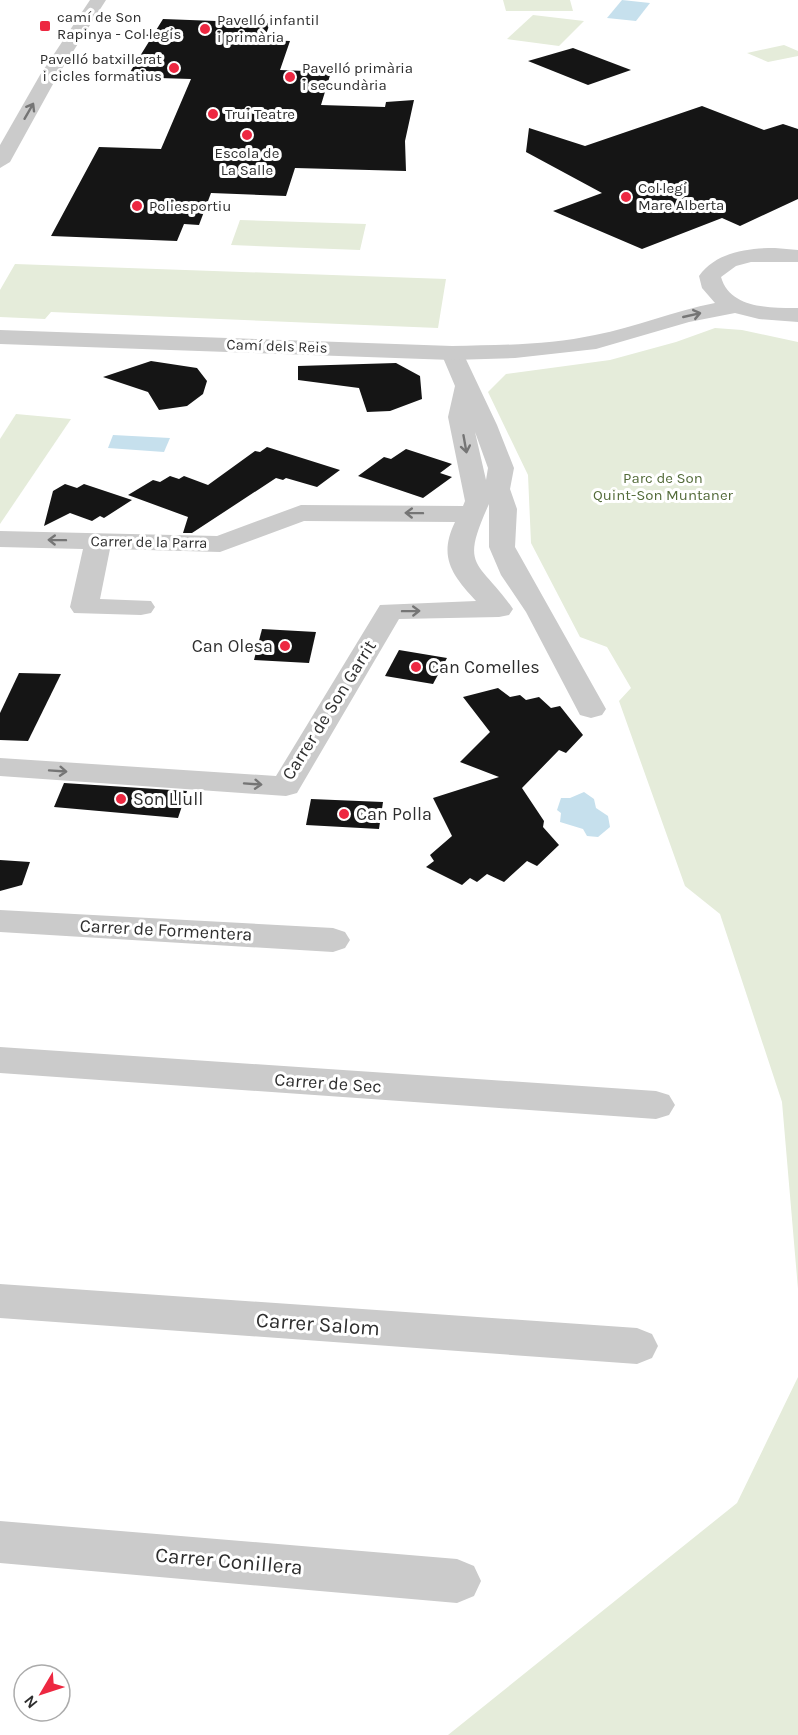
<svg xmlns="http://www.w3.org/2000/svg" width="798" height="1735" viewBox="0 0 798 1735" font-family="Karla,sans-serif">
<style>
.green{fill:#e5ecda}
.water{fill:#c6e0ed}
.building{fill:#151515}
.lines{fill:none;stroke-linecap:round;stroke-linejoin:round}
.minor{fill:#cbcbcb;fill-rule:evenodd}
.tertiary{fill:#cbcbcb;fill-rule:evenodd}
.oneway{stroke:#757575}
.poi-dot{fill:#ed2841;stroke:#fff;stroke-width:2}
.labels{text-anchor:middle;dominant-baseline:central;stroke-width:6;stroke-linejoin:round;paint-order:stroke}
.far-poi-label{font-size:15px;fill:#2e2e2e;stroke:#fff;text-anchor:start}
.far-street-label{font-size:15px;fill:#2e2e2e;stroke:#fff}
.far-park-label{font-size:15px;fill:#536b39;stroke:#fff}
.poi-label{font-size:18px;fill:#2e2e2e;stroke:#fff;text-anchor:start}
.street-label{font-size:18px;fill:#2e2e2e;stroke:#fff}
.near-street-label{font-size:21px;fill:#2e2e2e;stroke:#fff}
</style>
<rect width="100%" height="100%" fill="#fff"/>
<g class="green">
<path d="M503 0H570L573 11H506Z"/>
<path d="M533 15 584 21 559 46 507 39Z"/>
<path d="M784 45 798 51V56L768 62 747 53Z"/>
<path d="M240 220 366 224 360 250 231 245Z"/>
<path d="M15 264 446 279 438 328 51 312 45 319 0 317V290Z"/>
<path d="M715 328 742 330 798 342V1289L782 1102 720 914 685 886 619 701 631 688 607 647 580 637 531 543 528 475 488 392 506 374 610 360 676 342Z"/>
<path d="M16 414 71 419 0 524V439Z"/>
<path d="M798 1377V1735H448L737 1503Z"/>
</g>
<g class="water">
<path d="M622 0 650 3 636 21 607 18Z"/>
<path d="M113 435 170 438 164 452 108 448Z"/>
<path d="M584 792 594 799 596 808 608 816 610 827 598 837 587 836 583 829 560 822 561 813 557 810 561 798H570Z"/>
</g>
<g class="building">
<path d="M163 19 270 23 264 40 290 41 280 70 331 72 321 105 385 107 386 102 414 100 405 141 406 171 295 168 286 196 211 193 199 225 184 224 177 241 51 236 99 147 161 149 191 79 127 77Z"/>
<path d="M573 48 631 70 588 85 528 61Z"/>
<path d="M702 106 764 130 783 124 798 129V199L740 226 722 218 642 249 553 211 602 193 526 152 529 128 585 146Z"/>
<path d="M151 361 197 368 207 381 203 394 187 406 159 410 148 392 103 377Z"/>
<path d="M396 363 420 376 422 399 390 411 367 412 359 388 298 380V366Z"/>
<path d="M267 447 340 470 317 487 286 478 283 480 276 478 192 533H183L188 517 128 495 153 480 160 482 170 476 179 479 184 476 208 485 255 451 260 452Z"/>
<path d="M406 449 452 464 440 473 452 477 423 498 358 476 384 457 391 459Z"/>
<path d="M65 484 77 488 84 484 132 500 104 518 100 516 92 521 70 513 44 526 53 491Z"/>
<path d="M262 629 316 632 309 663 254 660Z"/>
<path d="M399 650 447 658 433 684 385 676Z"/>
<path d="M19 673 61 674 28 741 0 740V713Z"/>
<path d="M498 688 510 697 520 695 526 700 539 697 551 708 560 706 583 735 566 753 559 750 522 788 544 821 543 827 559 845 537 866 527 861 504 882 487 874 477 882 470 878 462 885 426 867 434 861 430 855 452 836 433 798 499 777 460 762 490 732 463 697Z"/>
<path d="M64 783 187 791 178 818 54 807Z"/>
<path d="M311 799 383 802 379 829 306 825Z"/>
<path d="M0 860 30 862 22 885 0 891Z"/>
</g>
<g class="lines">
<g class="minor">
<path d="M452 346 460 348 463 353 497 425 514 468 510 489 517 509 515 547 606 709 602 715 591 718 580 715 526 612 501 575 489 547V504C459 570 478 559 513 609L509 615 499 617 399 619 297 793 286 796 0 776V758L276 776 380 605 476 601C452 575 438 557 455 522L304 521 220 552 110 549 100 599 151 601 155 607 151 613 141 615 74 613 70 607 83 549 0 547V531L217 536 301 505 463 506 465 501 448 417 455 386 441 353 444 348ZM475 432 488 468 486 480Z"/>
<path d="M0 910 333 928 345 932 350 940 345 948 333 952 0 932Z"/>
<path d="M0 1047 656 1091 669 1095 675 1105 669 1115 656 1119 0 1073Z"/>
<path d="M0 1284 637 1328 652 1334 658 1346 652 1358 637 1364 0 1318Z"/>
<path d="M0 1521 457 1559 474 1566 481 1581 474 1596 457 1603 0 1563Z"/>
</g>
<g class="tertiary">
<path d="M90 0H106L58 75 10 162 0 168V145L40 75Z"/>
<path d="M775 248 798 250V262H751L736 266 721 277C730 309 771 308 798 308V322L759 319 735 313 689 322 596 349 515 358 452 360 0 344V330L452 346C499 345 549 345 595 335 636 327 674 311 715 303L702 288 699 276C716 252 748 248 775 248Z"/>
</g>
</g>
<defs><path id="oneway-shaft" d="M-6 0H5M1.5-3L5.5 0L1.5 3" fill="none" stroke-width="1.6" stroke-linecap="round" stroke-linejoin="round" transform="scale(1.5)"/></defs>
<g class="oneway">
<use href="#oneway-shaft" transform="translate(29 111) rotate(-60)"/>
<use href="#oneway-shaft" transform="translate(692 315) rotate(-13)"/>
<use href="#oneway-shaft" transform="translate(465 444) rotate(80)"/>
<use href="#oneway-shaft" transform="translate(414 513) rotate(-179)"/>
<use href="#oneway-shaft" transform="translate(57 540) rotate(-179)"/>
<use href="#oneway-shaft" transform="translate(411 611) rotate(-1)"/>
<use href="#oneway-shaft" transform="translate(58 771) rotate(4)"/>
<use href="#oneway-shaft" transform="translate(253 784) rotate(4)"/>
</g>
<g class="poi-dot">
<rect x="39" y="20" width="12" height="12" rx="3"/>
<circle cx="205" cy="29" r="6"/>
<circle cx="174" cy="68" r="6"/>
<circle cx="290" cy="77" r="6"/>
<circle cx="213" cy="114" r="6"/>
<circle cx="247" cy="135" r="6"/>
<circle cx="626" cy="197" r="6"/>
<circle cx="137" cy="206" r="6"/>
<circle cx="285" cy="646" r="6"/>
<circle cx="416" cy="667" r="6"/>
<circle cx="121" cy="799" r="6"/>
<circle cx="344" cy="814" r="6"/>
</g>
<g class="labels">
<g class="far-poi-label">
<text x="57" y="17">camí de Son<tspan x="57" dy="17">Rapinya - Col·legis</tspan></text>
<text x="217" y="20">Pavelló infantil<tspan x="217" dy="17">i primària</tspan></text>
<text x="162" y="59" text-anchor="end">Pavelló batxillerat<tspan x="162" dy="17">i cicles formatius</tspan></text>
<text x="302" y="68">Pavelló primària<tspan x="302" dy="17">i secundària</tspan></text>
<text x="225" y="114">Trui Teatre</text>
<text x="247" y="153" text-anchor="middle">Escola de<tspan x="247" dy="17">La Salle</tspan></text>
<text x="638" y="188">Col·legi<tspan x="638" dy="17">Mare Alberta</tspan></text>
<text x="149" y="206">Poliesportiu</text>
</g>
<g class="far-street-label">
<text transform="translate(277 346) rotate(2)">Camí dels Reis</text>
<text transform="translate(149 542) rotate(1)">Carrer de la Parra</text>
</g>
<g class="far-park-label">
<text x="663" y="478">Parc de Son<tspan x="663" dy="17">Quint-Son Muntaner</tspan></text>
</g>
<g class="poi-label">
<text x="273" y="646" text-anchor="end">Can Olesa</text>
<text x="428" y="667">Can Comelles</text>
<text x="133" y="799">Son Llull</text>
<text x="356" y="814">Can Polla</text>
</g>
<g class="street-label">
<text transform="translate(329 710) rotate(-58)">Carrer de Son Garrit</text>
<text transform="translate(166 930) rotate(3)">Carrer de Formentera</text>
<text transform="translate(328 1083) rotate(4)">Carrer de Sec</text>
</g>
<g class="near-street-label">
<text transform="translate(318 1324) rotate(4)">Carrer Salom</text>
<text transform="translate(229 1561) rotate(5)">Carrer Conillera</text>
</g>
</g>
<g transform="translate(42 1693) rotate(231)"><circle r="28" fill="#ffffff" stroke="#ababab" stroke-width="1.5"/>
<path d="M0-4.5L10 22L0 15L-10 22Z" fill="#ed2841"/>
<text y="-9" font-size="16" font-weight="bold" text-anchor="middle" fill="#2e2e2e">N</text>
</g>
</svg>
